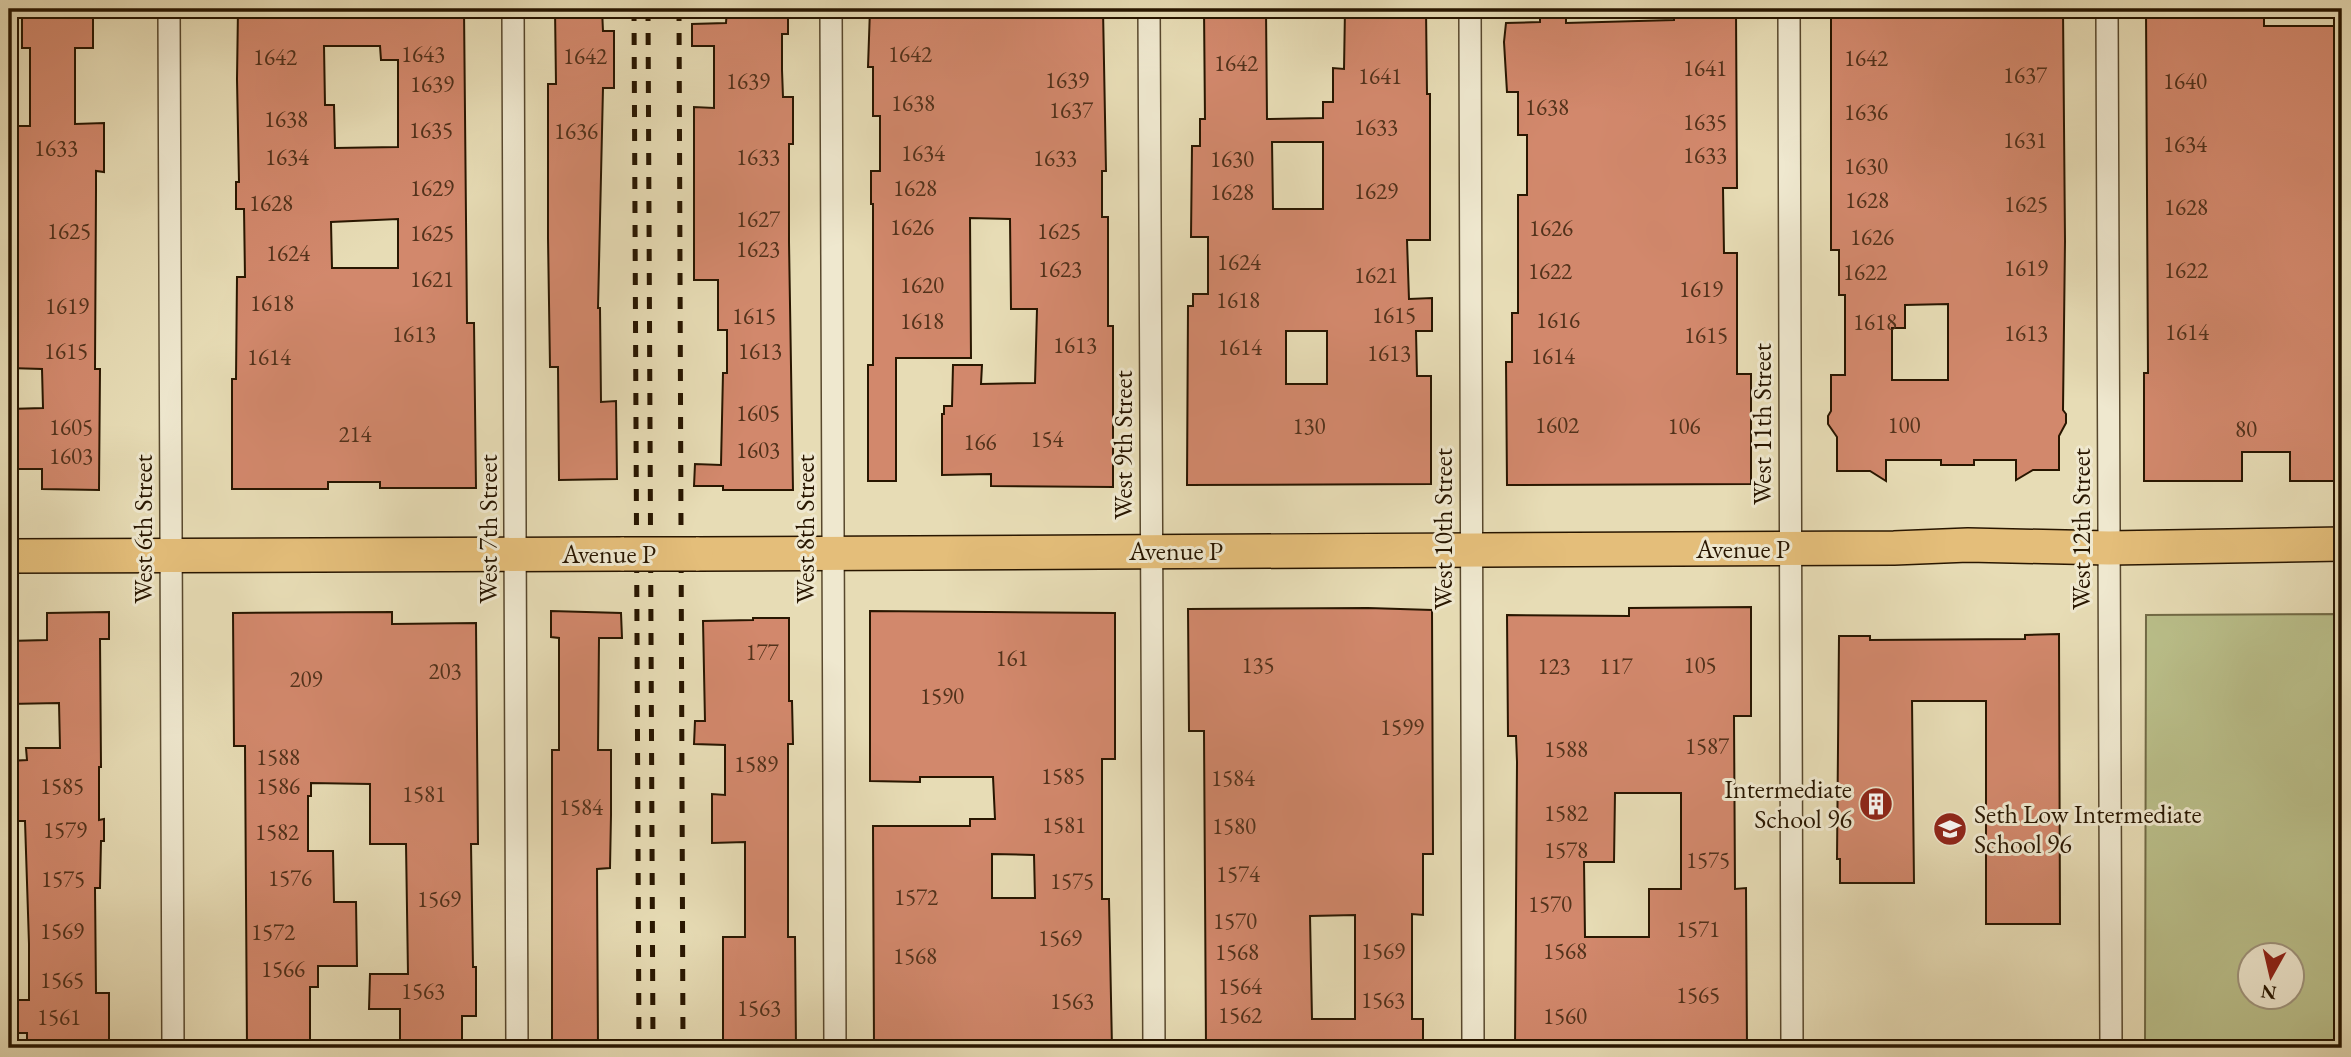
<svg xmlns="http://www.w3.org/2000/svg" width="2351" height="1057" viewBox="0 0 2351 1057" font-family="'EB Garamond',serif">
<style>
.green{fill:#babf8a;stroke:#716a45;stroke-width:2;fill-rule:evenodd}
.building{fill:#d2886c;stroke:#281600;stroke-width:2;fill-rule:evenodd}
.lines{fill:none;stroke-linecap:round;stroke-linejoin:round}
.minor-casing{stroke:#58482d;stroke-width:24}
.primary-casing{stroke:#281600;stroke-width:36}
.minor{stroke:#efe8cf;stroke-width:21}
.primary{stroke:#e4be7a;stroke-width:33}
.rail{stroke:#281600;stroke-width:5;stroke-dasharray:12 12;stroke-linecap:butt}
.primary-bridge-casing{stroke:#281600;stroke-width:36;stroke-linecap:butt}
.primary-bridge{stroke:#e4be7a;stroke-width:33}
.labels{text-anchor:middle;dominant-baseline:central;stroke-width:6;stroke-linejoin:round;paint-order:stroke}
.number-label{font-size:23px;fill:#52321b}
.street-label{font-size:26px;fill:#281600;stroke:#efe8cf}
.poi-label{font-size:26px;fill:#281600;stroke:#efe8cf;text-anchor:end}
</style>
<rect width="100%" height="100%" fill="#e7dcb5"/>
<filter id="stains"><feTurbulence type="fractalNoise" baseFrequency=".00286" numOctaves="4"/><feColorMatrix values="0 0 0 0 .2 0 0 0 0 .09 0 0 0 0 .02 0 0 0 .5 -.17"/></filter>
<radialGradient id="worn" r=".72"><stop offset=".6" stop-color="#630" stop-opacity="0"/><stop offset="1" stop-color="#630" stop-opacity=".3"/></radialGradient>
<path class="green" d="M2342 614V1048H2145L2146 615ZM2250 956H2292V998H2250Z"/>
<g class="building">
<path d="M22 9H93V48H75V124L104 123V172L96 171V190L95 369H100L99 490 42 489V469H9V409L43 408 42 369 9 368V126H30V48H22Z"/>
<path d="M238 9H320V11L464 9 467 323H474L476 488H380V482H328V489H232V379H236L237 277H245L244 209H236V182H239L237 79ZM324 46H380L381 60H398V147L335 148 334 105H325ZM398 219V268H332L331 222Z"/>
<path d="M555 9H602L603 31H614V88H603L598 308H600L601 402 616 401 617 479 559 480 558 367H550L548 238V84H556Z"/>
<path d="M727 9H788V34H782V70L783 97H793V144H789V242L793 490H723V486H694L695 464 721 465 723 373H727V330H718V280H694V107L714 108V46H692V24L726 23Z"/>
<path d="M870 9H1103L1106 171H1102V217H1108V326H1113V487L991 486V474L942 475V414H944V406H952L953 365H982L981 384 1035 383 1037 309H1011L1010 219 970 218 971 358H896V481H868V365H873V204H871V171H880V116H873V67H868Z"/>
<path d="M1204 9H1266L1267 119 1323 118V102H1333V68L1344 69 1345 9H1426L1427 94H1430V240H1407L1409 299 1432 298V331H1416L1417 376H1431V484L1187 485 1188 306H1193V294H1208V237H1191L1192 146H1200V119H1205ZM1272 142H1323V209H1273ZM1286 331H1327V384H1286Z"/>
<path d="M1674 9H1736L1737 188H1723L1724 253H1737V374H1751V484L1507 485 1506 362H1512V313H1518V195H1527V135H1518V92H1507L1504 42 1506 23 1540 22V14L1566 12V23L1674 20Z"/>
<path d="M1831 9H1945V11L2063 9 2065 241 2063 410 2066 414V423L2059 436V470H2033L2016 480V460H1974V465H1941V460H1886V481L1870 471H1837V437L1828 424V416L1831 411V375H1845V295H1839V250H1831ZM1948 304V380H1892V328H1905V305Z"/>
<path d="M2146 9H2224V17L2264 16V26H2342V481H2290V452H2242V481H2144V373H2148Z"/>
<path d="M1751 607V716H1734L1735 889 1746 888 1747 1048H1515L1517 762 1516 736H1508L1507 615 1629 616V608ZM1615 793H1681V889H1649V937H1585L1584 862H1614Z"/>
<path d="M1368 608 1432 610 1433 854H1423V915L1412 914V1019H1423V1048H1349V1040L1274 1043V1048H1206L1204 731H1189L1188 609ZM1355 915V1019H1312L1310 916Z"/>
<path d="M551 611 621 613 622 638H599L598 750H611V815L610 868 597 869 598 1048H552V750H559V638L551 637Z"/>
<path d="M870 611 1115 613V759H1102V899H1109L1112 1048H874L873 826H970V819H995L993 777H920V782L870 781ZM992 854 1034 855 1035 898H992Z"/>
<path d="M109 612V639H100L101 767H99V820L104 819V841H101L100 888H95L96 993H109V1042L104 1041V1048H27V1033H9V1000H29V944L25 821H9V761L27 760 26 748H60L59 703 9 704V641L47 640V613Z"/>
<path d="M392 612V624L476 623 478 844H471L473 967H476V1016H462V1048H400V1009H369L370 974H408L406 844H370V784L311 783V796H308V851H333L334 902H356L357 966H318V987H310V1048H247L245 746H234L233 613Z"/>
<path d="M753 618H789V701H792L793 744H788V937H795L796 1048H723V937H745V842L712 843V794L725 795V745L694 744 695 721H705L703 621 753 620Z"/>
<path d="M2059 634 2060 924H1986V701H1912L1914 883H1840V859H1837L1839 636H1870V640L2025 639V635Z"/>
</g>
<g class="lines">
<g class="minor-casing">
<g id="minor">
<path d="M169 9 173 1048"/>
<path d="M513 9 517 1048"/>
<path d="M831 9 835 1048"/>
<path d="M1149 9 1154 1048"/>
<path d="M1470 9 1473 1048"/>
<path d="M1789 9 1792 1048"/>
<path d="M2107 9 2111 1048"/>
</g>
</g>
<g class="primary-casing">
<g id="primary">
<path d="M696 554 1894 548 1968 545 2109 548 2342 544"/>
<path d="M9 556 624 554"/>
</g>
</g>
<use href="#minor" class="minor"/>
<use href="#primary" class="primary"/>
<g class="rail">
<path d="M634 9 639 1048"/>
<path d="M648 9 653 1048"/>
<path d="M679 9 683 1048"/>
</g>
<g class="primary-bridge-casing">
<path id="primary-bridge" d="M624 554H696"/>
</g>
<use href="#primary-bridge" class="primary-bridge"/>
</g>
<defs>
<g id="building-disc" transform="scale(1.75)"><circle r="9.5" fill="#8f2418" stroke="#efe8cf"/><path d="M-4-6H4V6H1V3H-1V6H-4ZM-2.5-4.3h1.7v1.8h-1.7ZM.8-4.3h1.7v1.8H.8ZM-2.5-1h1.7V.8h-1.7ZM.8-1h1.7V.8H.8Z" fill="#fff"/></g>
<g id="school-disc" transform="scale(1.75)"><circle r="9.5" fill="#8f2418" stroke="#efe8cf"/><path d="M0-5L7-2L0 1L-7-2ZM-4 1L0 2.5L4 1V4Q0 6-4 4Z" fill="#fff"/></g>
</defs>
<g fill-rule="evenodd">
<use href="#building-disc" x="1876" y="804"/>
<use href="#school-disc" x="1950" y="829"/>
</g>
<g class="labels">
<g class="number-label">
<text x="423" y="54">1643</text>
<text x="910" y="54">1642</text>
<text x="585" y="56">1642</text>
<text x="275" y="57">1642</text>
<text x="1866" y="58">1642</text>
<text x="1236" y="63">1642</text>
<text x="1705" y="68">1641</text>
<text x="2025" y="75">1637</text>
<text x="1380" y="76">1641</text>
<text x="1067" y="80">1639</text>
<text x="748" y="81">1639</text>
<text x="2185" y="81">1640</text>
<text x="432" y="84">1639</text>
<text x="913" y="103">1638</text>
<text x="1547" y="107">1638</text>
<text x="1071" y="110">1637</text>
<text x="1866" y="112">1636</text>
<text x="286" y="119">1638</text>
<text x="1705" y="122">1635</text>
<text x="1376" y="127">1633</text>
<text x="431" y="130">1635</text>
<text x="576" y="131">1636</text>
<text x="2025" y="140">1631</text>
<text x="2185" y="144">1634</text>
<text x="56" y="148">1633</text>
<text x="923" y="153">1634</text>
<text x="1705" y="155">1633</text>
<text x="287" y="157">1634</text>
<text x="758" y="157">1633</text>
<text x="1055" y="158">1633</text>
<text x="1232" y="159">1630</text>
<text x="1866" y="166">1630</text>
<text x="432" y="188">1629</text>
<text x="915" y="188">1628</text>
<text x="1376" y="191">1629</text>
<text x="1232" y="192">1628</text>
<text x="1867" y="200">1628</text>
<text x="271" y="203">1628</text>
<text x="2026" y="204">1625</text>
<text x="2186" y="207">1628</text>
<text x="758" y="219">1627</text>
<text x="912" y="227">1626</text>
<text x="1551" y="228">1626</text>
<text x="69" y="231">1625</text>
<text x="1059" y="231">1625</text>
<text x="432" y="233">1625</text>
<text x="1872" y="237">1626</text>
<text x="758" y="249">1623</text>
<text x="288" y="253">1624</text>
<text x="1239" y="262">1624</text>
<text x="2026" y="268">1619</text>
<text x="1060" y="269">1623</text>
<text x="2186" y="270">1622</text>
<text x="1550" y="271">1622</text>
<text x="1865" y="272">1622</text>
<text x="1376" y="275">1621</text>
<text x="432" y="279">1621</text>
<text x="922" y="285">1620</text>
<text x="1701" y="289">1619</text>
<text x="1238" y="300">1618</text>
<text x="272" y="303">1618</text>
<text x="67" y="306">1619</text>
<text x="1394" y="315">1615</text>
<text x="754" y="316">1615</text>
<text x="1558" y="320">1616</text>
<text x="922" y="321">1618</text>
<text x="1875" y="322">1618</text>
<text x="2187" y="332">1614</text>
<text x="2026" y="333">1613</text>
<text x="414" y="334">1613</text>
<text x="1706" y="335">1615</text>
<text x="1075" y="345">1613</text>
<text x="1240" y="347">1614</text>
<text x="66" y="351">1615</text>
<text x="760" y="351">1613</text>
<text x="1389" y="353">1613</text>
<text x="1553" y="356">1614</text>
<text x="269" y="357">1614</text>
<text x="758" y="413">1605</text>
<text x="1557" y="425">1602</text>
<text x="1904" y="425">100</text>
<text x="1309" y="426">130</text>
<text x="1684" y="426">106</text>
<text x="71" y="427">1605</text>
<text x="2246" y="429">80</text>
<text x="355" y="434">214</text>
<text x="1047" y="439">154</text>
<text x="980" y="442">166</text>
<text x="758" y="450">1603</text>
<text x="71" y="456">1603</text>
<text x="762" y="652">177</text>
<text x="1012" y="658">161</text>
<text x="1258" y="665">135</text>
<text x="1700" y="665">105</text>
<text x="1554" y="666">123</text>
<text x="1616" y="666">117</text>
<text x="445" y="671">203</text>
<text x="306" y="679">209</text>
<text x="942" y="696">1590</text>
<text x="1402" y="727">1599</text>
<text x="1707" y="746">1587</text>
<text x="1566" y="749">1588</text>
<text x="278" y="757">1588</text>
<text x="756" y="764">1589</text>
<text x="1063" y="776">1585</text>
<text x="1233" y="778">1584</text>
<text x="62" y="786">1585</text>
<text x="278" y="786">1586</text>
<text x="424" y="794">1581</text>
<text x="581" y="807">1584</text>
<text x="1566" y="813">1582</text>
<text x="1064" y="825">1581</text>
<text x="1234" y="826">1580</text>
<text x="65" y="830">1579</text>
<text x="277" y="832">1582</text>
<text x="1566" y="850">1578</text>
<text x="1708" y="860">1575</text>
<text x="1238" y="874">1574</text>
<text x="290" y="878">1576</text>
<text x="63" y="879">1575</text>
<text x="1072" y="881">1575</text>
<text x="916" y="897">1572</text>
<text x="439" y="899">1569</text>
<text x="1550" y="904">1570</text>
<text x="1235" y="921">1570</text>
<text x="1698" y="929">1571</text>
<text x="62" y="931">1569</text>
<text x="273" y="932">1572</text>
<text x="1060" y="938">1569</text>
<text x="1383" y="951">1569</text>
<text x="1565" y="951">1568</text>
<text x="1237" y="952">1568</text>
<text x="915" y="956">1568</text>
<text x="283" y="969">1566</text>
<text x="62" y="980">1565</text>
<text x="1240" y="986">1564</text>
<text x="423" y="991">1563</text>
<text x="1698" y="995">1565</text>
<text x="1383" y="1000">1563</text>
<text x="1072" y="1001">1563</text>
<text x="759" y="1008">1563</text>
<text x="1240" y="1015">1562</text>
<text x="1565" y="1016">1560</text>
<text x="59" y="1017">1561</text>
</g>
<g class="street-label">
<text transform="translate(1762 424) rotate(-90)">West 11th Street</text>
<text transform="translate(1123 445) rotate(-90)">West 9th Street</text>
<text transform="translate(143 529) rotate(-90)">West 6th Street</text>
<text transform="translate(488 529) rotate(-90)">West 7th Street</text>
<text transform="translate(805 529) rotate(-90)">West 8th Street</text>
<text transform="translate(1443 529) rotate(-90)">West 10th Street</text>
<text transform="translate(2081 529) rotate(-90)">West 12th Street</text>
<text x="1743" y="549">Avenue P</text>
<text x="1176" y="551">Avenue P</text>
<text x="609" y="554">Avenue P</text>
</g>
<g class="poi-label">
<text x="1852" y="789">Intermediate<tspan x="1852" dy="30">School 96</tspan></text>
<text x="1974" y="814" text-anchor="start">Seth Low Intermediate<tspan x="1974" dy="30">School 96</tspan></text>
</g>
</g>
<rect width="2351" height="1057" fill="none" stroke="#e7dcb5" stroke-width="35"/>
<rect x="10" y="10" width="2330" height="1036" fill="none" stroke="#281600" stroke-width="3.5"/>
<rect x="18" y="18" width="2316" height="1022" fill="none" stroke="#281600" stroke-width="2"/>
<g transform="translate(2271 976) rotate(188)"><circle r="33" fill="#efe8cf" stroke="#9f947c" stroke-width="2"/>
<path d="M0-5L12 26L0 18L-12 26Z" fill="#8f2418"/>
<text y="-10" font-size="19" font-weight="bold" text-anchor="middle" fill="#281600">N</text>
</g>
<rect width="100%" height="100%" filter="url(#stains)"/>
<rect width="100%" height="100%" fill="url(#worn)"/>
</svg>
